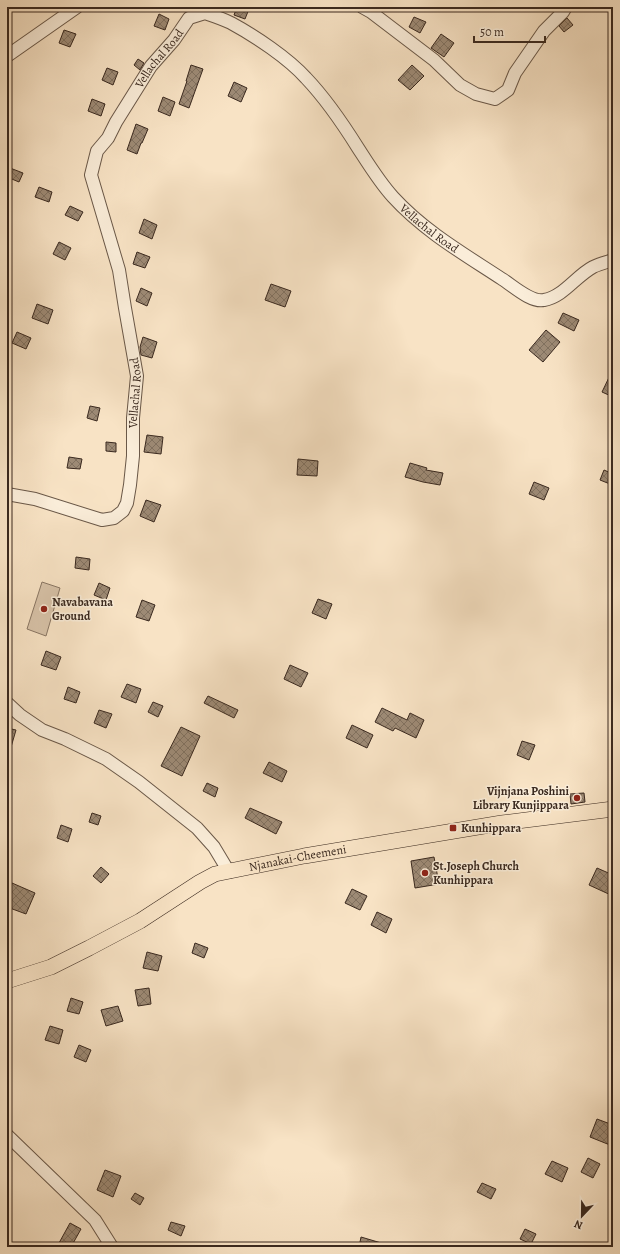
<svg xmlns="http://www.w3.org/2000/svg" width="620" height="1254" viewBox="0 0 620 1254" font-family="Alegreya,serif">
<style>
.park{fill:#d8c3a9;stroke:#897664}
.building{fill:url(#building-cross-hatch);stroke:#3a291f}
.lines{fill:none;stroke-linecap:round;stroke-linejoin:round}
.minor-casing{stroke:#6a5848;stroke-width:14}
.major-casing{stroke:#3a291f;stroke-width:16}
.minor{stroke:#faedd9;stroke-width:12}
.major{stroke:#f8e3c5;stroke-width:15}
.poi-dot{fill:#8f2418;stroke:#faedd9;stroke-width:1.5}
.labels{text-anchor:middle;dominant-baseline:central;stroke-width:3;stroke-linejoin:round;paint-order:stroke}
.street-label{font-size:12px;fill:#3a291f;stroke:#faedd9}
.poi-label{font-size:12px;font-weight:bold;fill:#3a291f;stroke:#faedd9;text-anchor:start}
</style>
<defs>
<pattern id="building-cross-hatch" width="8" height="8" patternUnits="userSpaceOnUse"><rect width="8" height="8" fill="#9d8a75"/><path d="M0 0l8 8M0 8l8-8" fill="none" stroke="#81715f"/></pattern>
</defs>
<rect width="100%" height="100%" fill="#f8e3c5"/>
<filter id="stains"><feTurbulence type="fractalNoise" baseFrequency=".005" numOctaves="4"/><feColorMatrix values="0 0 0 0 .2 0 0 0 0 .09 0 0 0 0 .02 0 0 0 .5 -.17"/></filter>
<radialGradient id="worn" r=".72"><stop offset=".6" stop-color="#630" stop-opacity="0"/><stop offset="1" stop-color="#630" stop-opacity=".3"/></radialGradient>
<path class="park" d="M42 582 60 588 46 636 27 629Z"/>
<g class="building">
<path d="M237 7H244L249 9 245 19 234 15Z"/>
<path d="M159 14 169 19 165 30 154 26Z"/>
<path d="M414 17 426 22 420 33 409 27Z"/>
<path d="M567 18 573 25 564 32 559 26Z"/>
<path d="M64 30 76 34 70 47 59 43Z"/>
<path d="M441 34 454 43 444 57 431 48Z"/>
<path d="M138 59 144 63 140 70 134 65Z"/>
<path d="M191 65 203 69 189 108 179 104 187 81H186Z"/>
<path d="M412 65 424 76 410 90 398 80Z"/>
<path d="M107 68 118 72 113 85 102 80Z"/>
<path d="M234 82 247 88 241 102 228 96Z"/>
<path d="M163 97 175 102 170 116 158 111Z"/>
<path d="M92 99 105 104 101 116 88 111Z"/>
<path d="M136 124 148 129 142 143H141L137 154 127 150Z"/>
<path d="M10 168 23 173 19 182 7 177Z"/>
<path d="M39 187 52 192 49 202 35 197Z"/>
<path d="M70 206 83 212 78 221 65 215Z"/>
<path d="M144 219 157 225 152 239 139 233Z"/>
<path d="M59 242 71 248 65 260 53 254Z"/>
<path d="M137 252 150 257 145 268 133 264Z"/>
<path d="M271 284 291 291 285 307 265 300Z"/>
<path d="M141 288 152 293 147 306 136 301Z"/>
<path d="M37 304 53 310 48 324 32 318Z"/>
<path d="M563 313 579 320 574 331 558 323Z"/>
<path d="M546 330 560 342 543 362 529 350Z"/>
<path d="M17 332 31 338 26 349 12 343Z"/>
<path d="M143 337 157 342 152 358 141 355 140 347Z"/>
<path d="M613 369V397L602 392Z"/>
<path d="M90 406 100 408 97 421 87 418Z"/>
<path d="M147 435 163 437 161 454 144 452Z"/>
<path d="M106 442 116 443V452L106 451Z"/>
<path d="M69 457 82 459 80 469 67 468Z"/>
<path d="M298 459 318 461 317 476 297 475Z"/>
<path d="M410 463 427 468 426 470 443 473 440 485 423 482 405 477Z"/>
<path d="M604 470 613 474V479L610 484 600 480Z"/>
<path d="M534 482 549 488 544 500 529 494Z"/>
<path d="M146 500 161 505 154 522 140 516Z"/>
<path d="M76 557 90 559 89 570 75 568Z"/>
<path d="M99 583 110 588 106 600 94 595Z"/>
<path d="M318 599 332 604 326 619 312 613Z"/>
<path d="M142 600 155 605 149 621 136 617Z"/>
<path d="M46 651 61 657 56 670 41 665Z"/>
<path d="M290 665 308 673 301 687 284 679Z"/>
<path d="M127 684 141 689 136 703 121 697Z"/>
<path d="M68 687 80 692 76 703 64 699Z"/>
<path d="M208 696 238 710 234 718 204 703Z"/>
<path d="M153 702 163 706 158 717 148 712Z"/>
<path d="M382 708 407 720 410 713 424 720 416 738 395 728 393 731 375 722Z"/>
<path d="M99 710 112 714 106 728 94 723Z"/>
<path d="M352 725 373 735 367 748 346 738Z"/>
<path d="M181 727 200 736 182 776 161 766Z"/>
<path d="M7 728 16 730 9 754H7Z"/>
<path d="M522 741 535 745 529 760 517 755Z"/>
<path d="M269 762 287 771 282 782 263 773Z"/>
<path d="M207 783 218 788 215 797 203 791Z"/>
<path d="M584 793 585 802 571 804 570 794Z"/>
<path d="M250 808 282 822 276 834 245 818Z"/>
<path d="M92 813 101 816 98 825 89 822Z"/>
<path d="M61 825 72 829 68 842 57 838Z"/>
<path d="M434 857 439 884 415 888 411 861Z"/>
<path d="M101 867 109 874 101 883 93 876Z"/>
<path d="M597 868 613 875V896L589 885Z"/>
<path d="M12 883 35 893 26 914 7 907V896Z"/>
<path d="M352 889 367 896 360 910 345 903Z"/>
<path d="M377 912 392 919 386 933 371 925Z"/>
<path d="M195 943 208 948 204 958 192 953Z"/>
<path d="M147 952 162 956 158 971 143 968Z"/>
<path d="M149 988 151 1004 138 1006 135 990Z"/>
<path d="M71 998 83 1002 79 1014 67 1011Z"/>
<path d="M118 1006 123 1021 106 1026 101 1010Z"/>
<path d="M50 1026 63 1030 59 1044 45 1040Z"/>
<path d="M79 1045 91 1050 86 1062 74 1057Z"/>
<path d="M597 1119 613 1125V1137L610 1145 590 1137Z"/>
<path d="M588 1158 600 1164 593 1178 581 1172Z"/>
<path d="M552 1161 568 1168 562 1182 545 1174Z"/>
<path d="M105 1170 121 1176 113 1197 97 1190Z"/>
<path d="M482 1183 496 1189 491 1199 477 1192Z"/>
<path d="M135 1193 144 1198 140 1205 131 1199Z"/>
<path d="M171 1222 185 1226 181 1236 168 1230Z"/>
<path d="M70 1223 81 1229 71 1247H66L59 1243Z"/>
<path d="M525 1229 536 1234 531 1244 520 1239Z"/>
<path d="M361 1237 388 1245 387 1247H359Z"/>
</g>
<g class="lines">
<g class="minor-casing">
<g id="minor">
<path d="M362 7 371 12 434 60 460 85 476 94 495 99 508 90 515 73 544 31 563 12 566 7"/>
<path d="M7 56 77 7"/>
<path id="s1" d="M7 494 35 499 102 520 114 518 123 511 127 503 130 485 133 456V418L137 376 125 308 119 270 91 175 97 151 108 138 116 122 151 66 174 40 189 18 205 13C214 16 223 19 231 23 255 36 288 58 306 78 326 99 343 124 358 148 369 165 380 183 393 197 424 231 464 254 502 279 512 285 531 303 544 300 563 297 576 276 593 267 599 264 607 262 613 260"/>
<path d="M7 703 20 715 42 730 65 739 106 759 139 782 197 828 214 847 229 872"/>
<path d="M7 1135 95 1220 112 1247"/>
</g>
</g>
<g class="major-casing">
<g id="major">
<path id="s2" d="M7 981 51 967 89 948 140 921 200 882 215 874 304 856 502 823 613 809"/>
</g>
</g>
<use href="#minor" class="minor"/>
<use href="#major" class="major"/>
</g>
<g class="poi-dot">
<circle cx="44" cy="609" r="4"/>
<circle cx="577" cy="798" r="4"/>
<rect x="449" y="824" width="8" height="8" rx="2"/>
<circle cx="425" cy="873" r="4"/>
</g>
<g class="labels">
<g class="street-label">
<text stroke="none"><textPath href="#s1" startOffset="602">Vellachal Road</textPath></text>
<text stroke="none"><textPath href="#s1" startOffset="986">Vellachal Road</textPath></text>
<text stroke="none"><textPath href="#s1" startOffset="242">Vellachal Road</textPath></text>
<text stroke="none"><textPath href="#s2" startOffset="319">Njanakai-Cheemeni</textPath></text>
</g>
<g class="poi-label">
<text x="52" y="602">Navabavana<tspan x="52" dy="14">Ground</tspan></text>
<text x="569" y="791" text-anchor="end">Vijnjana Poshini<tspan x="569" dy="14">Library Kunjippara</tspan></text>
<text x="461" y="828">Kunhippara</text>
<text x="433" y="866">St.Joseph Church<tspan x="433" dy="14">Kunhippara</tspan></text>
</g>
</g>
<rect width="620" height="1254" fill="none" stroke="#f8e3c5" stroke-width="24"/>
<rect x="8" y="8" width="604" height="1238" fill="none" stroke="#3a291f" stroke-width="2"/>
<rect x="12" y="12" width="596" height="1230" fill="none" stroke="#3a291f"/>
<g transform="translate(582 1216) rotate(202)" stroke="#faedd9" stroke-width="3" paint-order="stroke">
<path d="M0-3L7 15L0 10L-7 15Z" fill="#3a291f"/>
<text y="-6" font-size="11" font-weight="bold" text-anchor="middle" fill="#3a291f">N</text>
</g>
<path d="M474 36v6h71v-6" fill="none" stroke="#3a291f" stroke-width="2"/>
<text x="480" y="36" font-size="12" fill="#3a291f" stroke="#faedd9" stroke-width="3" paint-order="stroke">50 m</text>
<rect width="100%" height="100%" filter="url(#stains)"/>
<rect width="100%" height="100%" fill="url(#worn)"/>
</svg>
